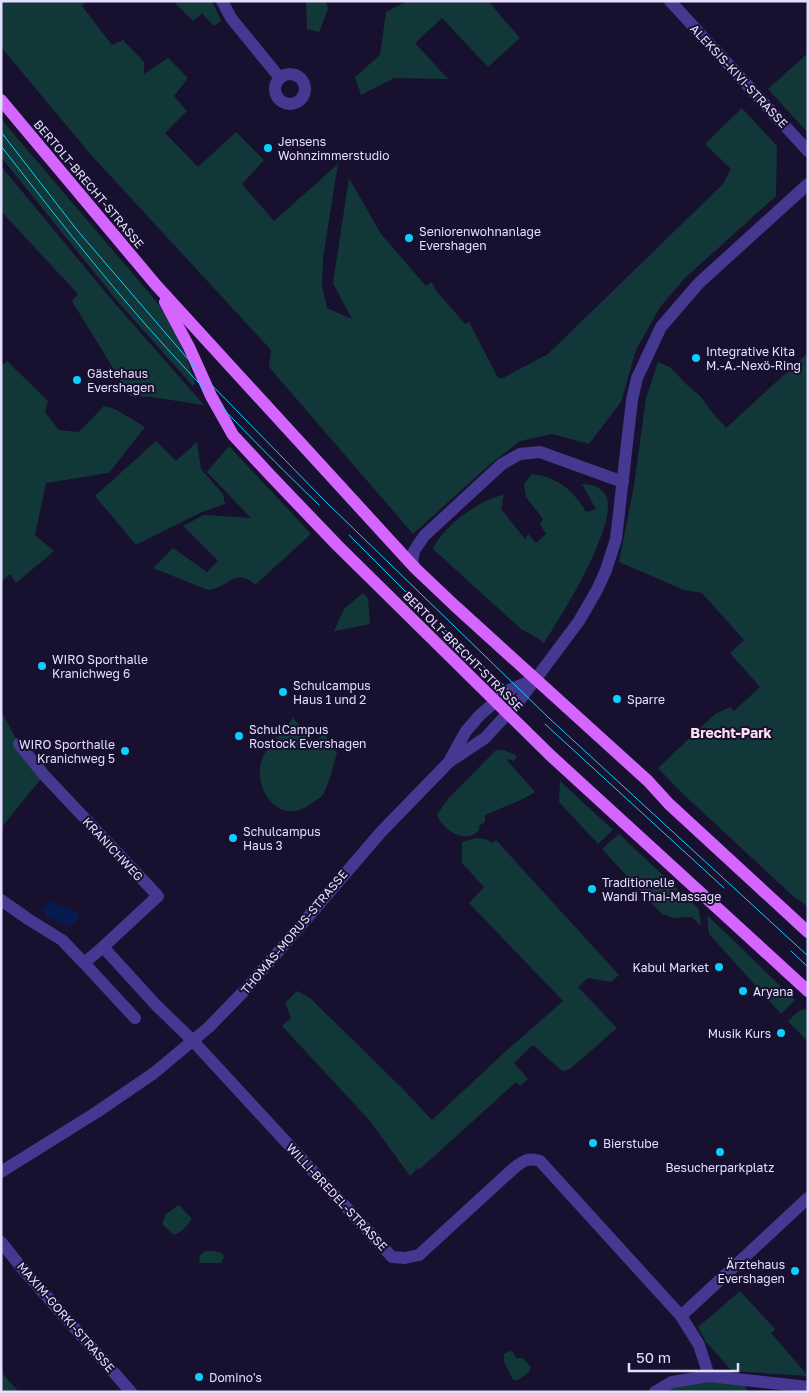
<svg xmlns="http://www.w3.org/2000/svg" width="809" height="1393" viewBox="0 0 809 1393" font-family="'Golos Text',sans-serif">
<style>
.green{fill:#123739}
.water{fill:#071b51}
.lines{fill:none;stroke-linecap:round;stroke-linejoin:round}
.minor{stroke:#443891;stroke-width:12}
.major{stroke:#d465ff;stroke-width:12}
.tram{stroke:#0ad0ff;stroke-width:1}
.poi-dot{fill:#0ad0ff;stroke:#18102f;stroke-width:2}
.labels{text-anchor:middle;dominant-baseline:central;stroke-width:4;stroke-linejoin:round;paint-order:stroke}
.street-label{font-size:12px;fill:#e5deff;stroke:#18102f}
.poi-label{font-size:12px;fill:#e5deff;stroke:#18102f;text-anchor:start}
.neighbourhood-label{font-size:14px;font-weight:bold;fill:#ffe0f1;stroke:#18102f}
</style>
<rect width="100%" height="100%" fill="#18102f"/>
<g class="green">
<path d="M1 1H86L82 6 112 45 123 40 144 62V74L168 58 188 78 174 96 187 111 165 133 198 167 236 132 264 160 242 184 274 221 338 164 323 258 322 286 327 308 352 319 333 283 349 178 381 234 426 286 431 282 435 287 434 288 465 324 469 322 498 378H503L548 354 723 184 731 169 705 144 742 108 777 146 776 196 685 278 660 307 636 350 621 402 589 444 552 434 520 441 488 466 413 534 269 367 271 350 92 156 1 47Z"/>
<path d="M173 1H212L221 21 214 26 202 13 193 21Z"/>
<path d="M306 1H326L328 9 319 32 307 29Z"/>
<path d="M408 1H488L520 38 488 67 442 18 415 43 448 79 394 78 361 95 355 77 380 55 386 12Z"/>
<path d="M808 53V133L768 89Z"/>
<path d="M1 119 156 301C175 329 185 351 195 383L193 386 119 303 1 157Z"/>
<path d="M1 166 111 299 204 405 151 397 130 396 72 301 78 294 1 211Z"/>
<path d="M808 353V907L793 896 680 791 658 768 715 714 730 707 734 711 760 687 730 653 744 640 702 593 684 590 619 562 634 486 646 398 658 362 670 367 685 383 700 396 712 412 726 428Z"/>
<path d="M7 361 48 401 45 412 59 430 79 432 104 406 115 409 145 427 109 473 46 483 35 535 54 551 16 583 10 574 1 582V367Z"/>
<path d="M156 441 176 461 197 442 201 469 223 494 225 504 202 512 136 545 95 496Z"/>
<path d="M229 446 311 534 255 585C236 566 227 589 208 590L153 568 173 548 207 572 218 561 183 526 204 515 251 518 207 472Z"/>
<path d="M532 474C558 477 574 491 586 512L596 509 582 484C595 484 608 490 608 505 608 516 604 529 600 539 586 576 565 609 544 643L539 639 521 629 433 549C441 528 481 498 504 495L501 509 525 539 528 534 536 543 546 534 540 524 543 519 526 497 524 484Z"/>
<path d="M363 593 368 598 370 624 334 631 344 609Z"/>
<path d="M1 711 19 744 44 775 1 828Z"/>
<path d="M293 718 314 742 324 734 337 753C333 765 330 781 324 793 322 797 316 800 312 803 276 831 249 781 264 755 271 742 284 730 293 718Z"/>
<path d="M499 750H504L517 756 514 761 508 759 507 760 535 792 523 799 485 815V822L479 826V830C466 846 441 829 437 814L449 798 495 751Z"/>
<path d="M560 781 613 830 598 844 559 802Z"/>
<path d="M619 834 699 909 701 926 692 917 674 918 662 914 602 849Z"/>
<path d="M476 838 485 839 492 843 496 840 619 975 611 982 588 978 578 987 617 1028 570 1069 562 1071 533 1045 514 1063 528 1079 520 1086 516 1082 420 1169 418 1168 410 1176 370 1121 282 1026 291 1018 285 1003 297 991 309 997 403 1089 432 1120 505 1052 563 1001 469 903 484 887 462 863V842Z"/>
<path d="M707 915 795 1000 781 1014 709 934Z"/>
<path d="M805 1009 808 1011V1042L788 1021 799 1011Z"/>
<path d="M177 1206H180L192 1219 183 1230 174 1235 162 1224 166 1214Z"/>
<path d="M205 1251C212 1251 220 1250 224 1256L221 1263H199L200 1255Z"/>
<path d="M740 1291 775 1329 771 1333 808 1376 732 1371 706 1342 698 1327Z"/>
<path d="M509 1351 513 1352C515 1358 517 1359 523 1358L531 1367 529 1372 518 1380H513L504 1362V1354Z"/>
<path d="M1 1372 19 1392H1Z"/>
<path d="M743 1381 748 1392H655L672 1382Z"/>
</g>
<path class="water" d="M49 901 77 912 78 919 73 924 67 926 47 917 43 911Z"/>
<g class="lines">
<g class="minor">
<path d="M222 1 231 18 280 78"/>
<path d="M670 1 808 151"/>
<circle cx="290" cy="89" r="15"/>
<path d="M415 568 412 562 414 551 424 536 502 464 520 454 540 452 623 482"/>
<path d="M19 744 44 775 158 896 103 947 156 1005 193 1041 392 1257 405 1258 419 1255 514 1168C523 1161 528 1157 540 1161L681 1316 699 1345 709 1376"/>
<path d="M450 760 466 731 480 715 509 690 535 679"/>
<path d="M1 900 28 919 62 940 84 963 103 947"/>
<path d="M84 963 135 1018"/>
<path d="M1 1172 97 1112 154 1073 209 1027 247 988 381 832 449 762 485 738 520 700 579 621 597 590 606 570 616 539 632 400 637 378 661 327 699 283 808 184"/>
<path d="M1 1242 21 1267 131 1392"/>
<path d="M681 1316 808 1198"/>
<path d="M655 1392 672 1382 709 1376 808 1387"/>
</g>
<g class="major">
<path d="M1 100 156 285 415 568 454 605 648 781 669 804 808 932"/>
<path d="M165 302 189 347 211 396 233 435 271 476 337 545 550 755 808 991"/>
</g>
<g class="tram">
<path d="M1 132 77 230 199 372 325 501 550 719 808 956"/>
<path d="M1 146C48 206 95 267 146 325 201 387 259 447 319 505"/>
<path d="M349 535 422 608 514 695"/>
<path d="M545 724 724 888"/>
<path d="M791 951 808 967"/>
</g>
</g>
<g class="poi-dot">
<circle cx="268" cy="148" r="5"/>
<circle cx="409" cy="238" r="5"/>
<circle cx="696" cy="358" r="5"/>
<circle cx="77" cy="380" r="5"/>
<circle cx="42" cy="666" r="5"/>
<circle cx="283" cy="692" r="5"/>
<circle cx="617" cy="699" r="5"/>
<circle cx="239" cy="736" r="5"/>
<circle cx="125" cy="751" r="5"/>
<circle cx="233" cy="838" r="5"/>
<circle cx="592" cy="889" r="5"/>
<circle cx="719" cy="967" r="5"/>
<circle cx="743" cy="991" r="5"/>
<circle cx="781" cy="1033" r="5"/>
<circle cx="593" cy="1143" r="5"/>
<circle cx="720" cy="1152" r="5"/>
<circle cx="795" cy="1271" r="5"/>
<circle cx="199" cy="1377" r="5"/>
</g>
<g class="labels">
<g class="street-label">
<text transform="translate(739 76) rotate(47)">ALEKSIS-KIVI-STRASSE</text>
<text transform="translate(89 184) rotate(50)">BERTOLT-BRECHT-STRASSE</text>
<text transform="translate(463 651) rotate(45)">BERTOLT-BRECHT-STRASSE</text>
<text transform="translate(113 849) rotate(47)">KRANICHWEG</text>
<text transform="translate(294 932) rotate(-50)">THOMAS-MORUS-STRASSE</text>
<text transform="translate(337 1197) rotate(47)">WILLI-BREDEL-STRASSE</text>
<text transform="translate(66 1317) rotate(49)">MAXIM-GORKI-STRASSE</text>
</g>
<g class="poi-label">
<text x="278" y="141">Jensens<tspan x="278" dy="14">Wohnzimmerstudio</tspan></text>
<text x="419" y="231">Seniorenwohnanlage<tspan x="419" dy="14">Evershagen</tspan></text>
<text x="706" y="351">Integrative Kita<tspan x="706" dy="14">M.-A.-Nexö-Ring</tspan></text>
<text x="87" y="373">Gästehaus<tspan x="87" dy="14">Evershagen</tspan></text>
<text x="52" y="659">WIRO Sporthalle<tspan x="52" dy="14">Kranichweg 6</tspan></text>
<text x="293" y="685">Schulcampus<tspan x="293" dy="14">Haus 1 und 2</tspan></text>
<text x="627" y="699">Sparre</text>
<text x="249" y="729">SchulCampus<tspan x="249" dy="14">Rostock Evershagen</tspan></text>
<text x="115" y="744" text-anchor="end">WIRO Sporthalle<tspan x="115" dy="14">Kranichweg 5</tspan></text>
<text x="243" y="831">Schulcampus<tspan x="243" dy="14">Haus 3</tspan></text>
<text x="602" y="882">Traditionelle<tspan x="602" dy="14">Wandi Thai-Massage</tspan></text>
<text x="709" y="967" text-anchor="end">Kabul Market</text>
<text x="753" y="991">Aryana</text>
<text x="771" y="1033" text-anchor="end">Musik Kurs</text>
<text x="603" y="1143">Bierstube</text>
<text x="720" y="1167" text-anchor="middle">Besucherparkplatz</text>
<text x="785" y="1264" text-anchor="end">Ärztehaus<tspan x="785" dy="14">Evershagen</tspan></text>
<text x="209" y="1377">Domino's</text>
</g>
<g class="neighbourhood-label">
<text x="731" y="732">Brecht-Park</text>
</g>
</g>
<rect width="809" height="1393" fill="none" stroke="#e5deff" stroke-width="5"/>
<path d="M629 1363v8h109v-8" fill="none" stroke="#e5deff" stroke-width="2.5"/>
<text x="636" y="1363" font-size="15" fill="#e5deff" stroke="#18102f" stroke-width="4" paint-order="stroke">50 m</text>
</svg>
